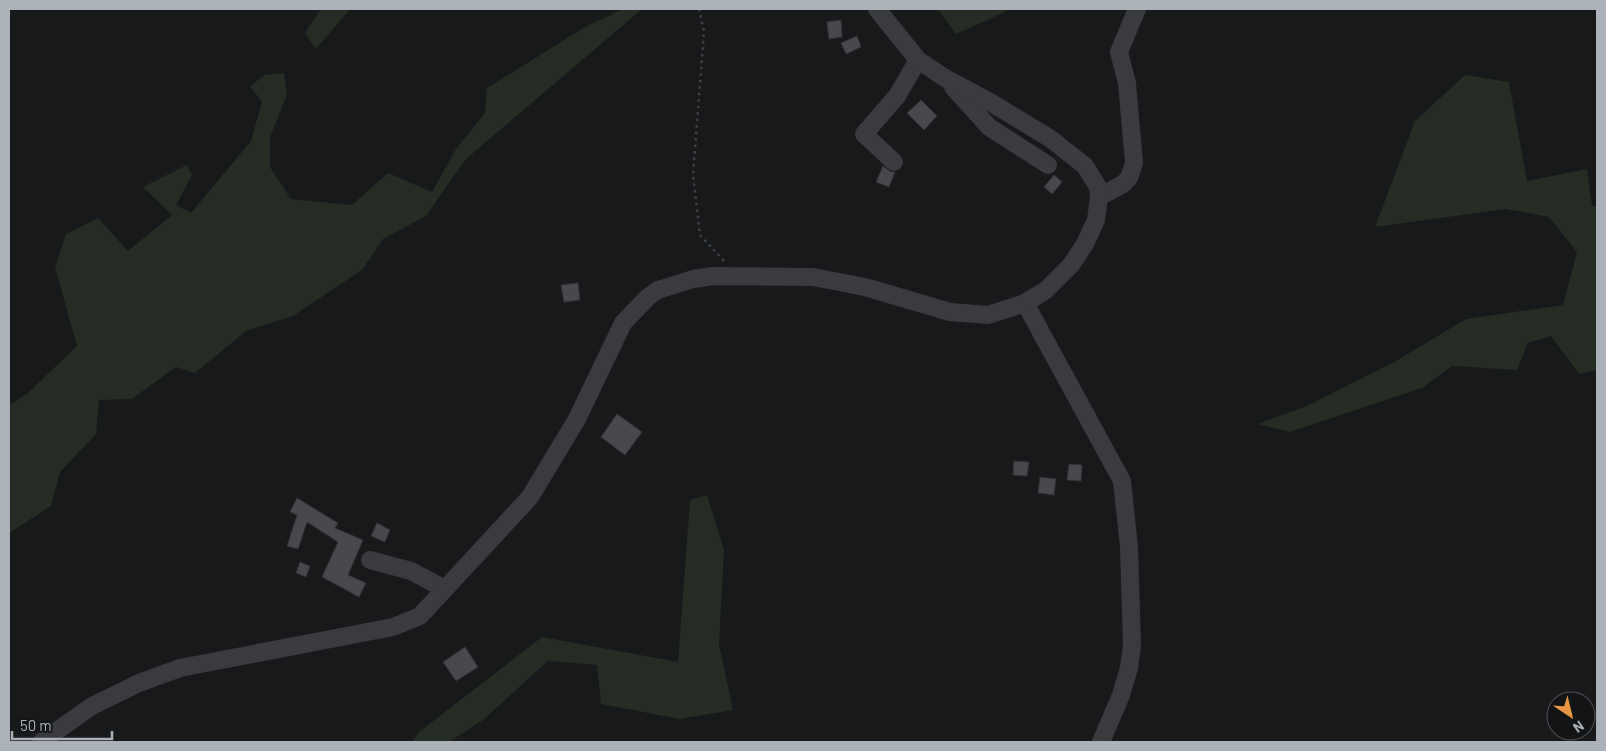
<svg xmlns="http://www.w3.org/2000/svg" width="1606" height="751" viewBox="0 0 1606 751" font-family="Barlow,sans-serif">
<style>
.green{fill:#252d25}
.building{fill:#48494d;stroke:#333336}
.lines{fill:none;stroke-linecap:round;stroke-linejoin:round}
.path{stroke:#404346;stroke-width:2.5;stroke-dasharray:2.5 4;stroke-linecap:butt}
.minor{stroke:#3a3b3f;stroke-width:18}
</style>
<rect width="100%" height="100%" fill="#18191a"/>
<g class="green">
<path d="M321 9H350L316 49 305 33Z"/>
<path d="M623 9H642L465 160 426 216 383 239 362 270 293 316 246 331 195 373 176 367 132 399 99 400 96 434 60 472 51 506 9 533V405L28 393 77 346 55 267 66 234 98 218 128 251 172 215 143 187 187 165 192 175 176 205 191 213 251 141 262 102 250 86 265 75 284 73 287 95 270 137V167L291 199 352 205 388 173 432 192 456 149 485 113 487 88 585 27Z"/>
<path d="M938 9H1004L1005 12 956 34Z"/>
<path d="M1465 75 1509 82 1527 181 1587 169 1592 206H1597V370L1579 374 1551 336 1528 343 1517 370 1452 366 1422 388 1290 432 1258 424 1307 406 1396 361 1466 319 1563 305 1577 252 1549 217 1506 209 1375 227 1415 121Z"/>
<path d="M707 495 724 550 719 644 733 710 680 719 601 704 597 665 548 661 483 720 449 742H412L419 732 542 637 678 662 690 500Z"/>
</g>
<g class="building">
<path d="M841 20 842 37 829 39 827 22Z"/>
<path d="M857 36 861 47 846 54 841 43Z"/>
<path d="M921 100 937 116 924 130 907 113Z"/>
<path d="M883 166 891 172H895L889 187 876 182Z"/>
<path d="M1054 175 1062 182 1052 194 1044 187Z"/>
<path d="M578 283 580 300 564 302 561 285Z"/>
<path d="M617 414 642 432 625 455 601 437Z"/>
<path d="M1014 461 1029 462 1027 476 1013 475Z"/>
<path d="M1069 464 1082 465 1081 481 1067 480Z"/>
<path d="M1040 477 1056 479 1054 495 1038 493Z"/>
<path d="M297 498 338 523 335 528 363 540 348 575 366 583 359 597 322 577 338 542 307 522 298 549 287 546 297 515 290 512Z"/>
<path d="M377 523 390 530 385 542 371 536Z"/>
<path d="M300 562 310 566 306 577 296 573Z"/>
<path d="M465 647 478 667 456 681 443 662Z"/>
</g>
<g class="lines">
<path class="path" d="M699 9 704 31 693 175 700 235 724 261"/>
<g class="minor">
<path d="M953 87 989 127 1048 165"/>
<path d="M894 162 864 134 897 96 918 60"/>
<path d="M1099 197 1123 184 1129 178 1134 163 1127 83 1119 52 1137 9"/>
<path d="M1025 303 1122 481 1129 547 1132 645 1129 668 1121 695 1101 742"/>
<path d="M370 560 411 571 443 588"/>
<path d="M41 742 92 706 139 683 180 668 393 627 420 616 530 497 577 419 623 323 648 297 658 290 693 279 713 276 813 277 865 287 950 312 988 315 1025 303 1046 290 1071 265 1085 244 1096 220 1099 197 1098 187 1085 166 1051 139 990 102 945 78 918 60 877 9"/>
</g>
</g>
<rect width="1606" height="751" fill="none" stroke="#abb2b9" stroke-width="20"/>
<g transform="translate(1571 716) rotate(145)"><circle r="24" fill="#131415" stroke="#505357"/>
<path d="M0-4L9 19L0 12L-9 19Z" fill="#e99642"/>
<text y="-8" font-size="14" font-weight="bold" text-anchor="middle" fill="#abb2b9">N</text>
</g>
<path d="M12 731v8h100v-8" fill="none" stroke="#abb2b9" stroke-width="2.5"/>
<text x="20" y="731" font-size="15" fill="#abb2b9" stroke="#131415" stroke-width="4" paint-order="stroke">50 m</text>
</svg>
